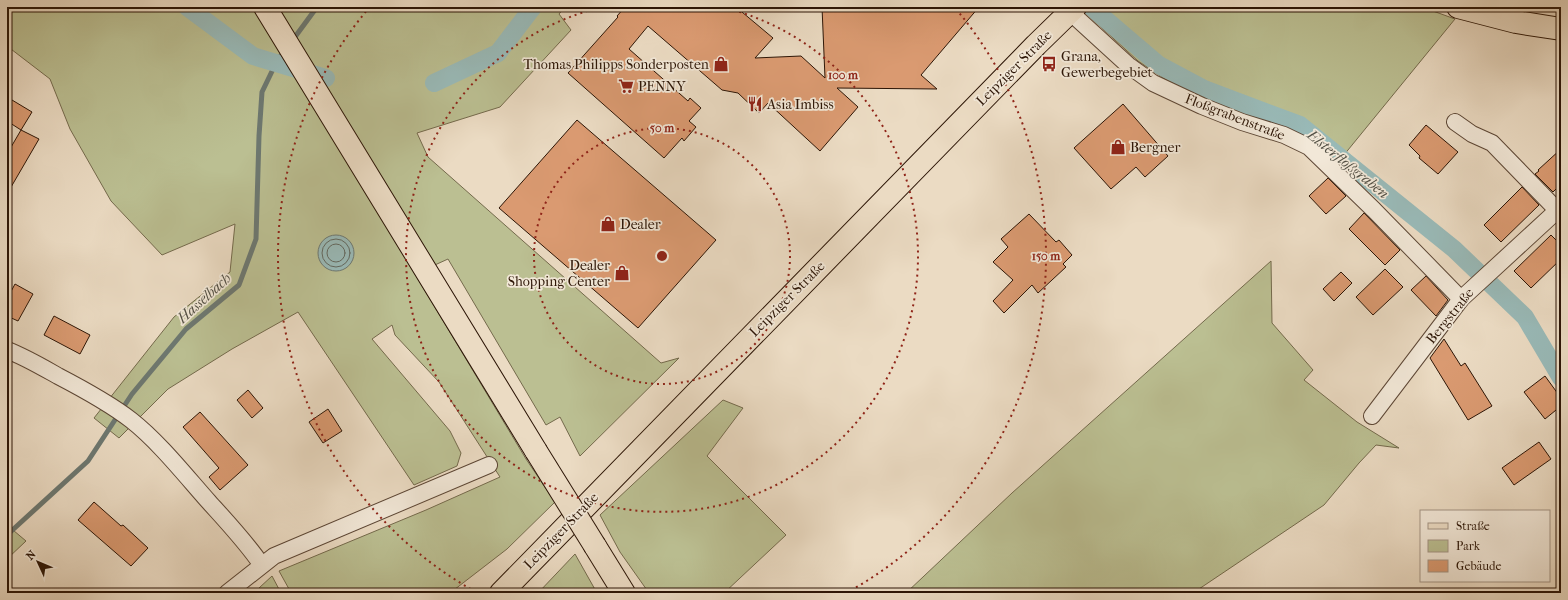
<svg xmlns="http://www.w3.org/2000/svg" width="1568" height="600" viewBox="0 0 1568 600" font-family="'IM FELL French Canon',serif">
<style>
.green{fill:#bbbf92;stroke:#746a4c}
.water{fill:#99bab8;stroke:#6d7871}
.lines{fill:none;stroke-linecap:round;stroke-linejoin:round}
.shore{stroke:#62685f;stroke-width:1}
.stream{stroke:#6d7871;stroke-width:5}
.canal{stroke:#99bab8;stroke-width:18}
.building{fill:#da9a71;stroke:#2c1506}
.minor-casing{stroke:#5c4635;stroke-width:18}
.primary-casing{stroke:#2c1506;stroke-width:24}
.minor{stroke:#f2e8d8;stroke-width:16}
.primary{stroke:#ebdbc3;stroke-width:22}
.primary-bridge-casing{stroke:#2c1506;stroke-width:24;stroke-linecap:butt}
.primary-bridge{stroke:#ebdbc3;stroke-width:22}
.ring{fill:none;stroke:#8f2418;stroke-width:2;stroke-dasharray:2 4}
.labels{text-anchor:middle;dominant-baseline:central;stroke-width:3.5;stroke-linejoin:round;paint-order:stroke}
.poi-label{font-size:14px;fill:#2c1506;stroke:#f2e8d8;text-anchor:start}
.street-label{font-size:14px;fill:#2c1506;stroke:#f2e8d8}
.water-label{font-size:15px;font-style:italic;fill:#524f44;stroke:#f2e8d8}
.centre{fill:#8f2418;stroke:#f2e8d8;stroke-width:2}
.ring-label{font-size:12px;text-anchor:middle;font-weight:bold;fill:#8f2418;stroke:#f2e8d8;stroke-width:3.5;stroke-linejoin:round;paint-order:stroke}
</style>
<rect width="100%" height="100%" fill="#ebdbc3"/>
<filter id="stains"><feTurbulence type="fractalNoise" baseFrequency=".005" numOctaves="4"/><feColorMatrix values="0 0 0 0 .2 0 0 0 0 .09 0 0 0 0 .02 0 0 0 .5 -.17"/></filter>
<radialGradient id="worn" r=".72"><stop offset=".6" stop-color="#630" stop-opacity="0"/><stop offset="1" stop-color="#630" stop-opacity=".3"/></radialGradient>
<g class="green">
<path d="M7 7H565L559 14 571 30 500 107 417 133 428 157 661 363 679 358 580 456 560 417 546 425 448 259 415 274 526 459 555 502 507 549 450 593H290L289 589 279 571 426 510 500 477 439 382 395 335 392 325 372 339 450 431 461 453 457 466 414 485 298 312 232 349 168 389 119 438 94 418 174 317 230 272 235 224 162 255 111 201 70 129 50 79 7 46Z"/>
<path d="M1101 7H1422L1455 19 1339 161 1303 133 1168 81 1138 61 1090 17Z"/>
<path d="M1271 261 1272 323 1313 370 1304 380 1357 422 1399 448 1376 445 1359 463 1324 505 1193 593H906L1012 493Z"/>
<path d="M723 400 743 408 707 456 786 535 724 593H649L620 552 600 515Z"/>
<path d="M7 525 26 541 7 559Z"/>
<path d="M575 554 597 593H538Z"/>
<path d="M272 576 281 593H260L259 588Z"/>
</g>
<circle class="water" cx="336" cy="253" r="18"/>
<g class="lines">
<g class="shore">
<circle cx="336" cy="253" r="14"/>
<circle cx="336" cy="253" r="9"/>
</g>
<g class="stream">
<path d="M292 41 317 7"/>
<path d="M7 535 88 461 132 394 186 329 239 285 256 239 259 136 262 92 276 63 284 51"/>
</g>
<g class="canal">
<path d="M187 7 253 56 326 78"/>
<path d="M1091 7 1159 65 1204 89 1300 125 1454 249 1525 317 1561 378"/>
<path d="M434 83 498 53 533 7"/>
</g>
</g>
<g class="building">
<path d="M625 7H736L773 38 755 58 801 56 825 78 822 7H979L921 75 937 89 837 88 858 107 820 151 768 103 759 113 738 93 722 90 648 26 629 49 688 101 690 98 701 108 689 121 696 127 684 141 682 138 664 158 568 73 618 17 617 16Z"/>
<path d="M7 97 32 112 21 130 7 121Z"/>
<path d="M1123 104 1168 156 1145 177 1136 167 1111 189 1074 148Z"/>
<path d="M577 120 716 240 638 328 499 208Z"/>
<path d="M1426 125 1458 152 1438 174 1419 158 1420 156 1409 145Z"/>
<path d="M21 130 39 139 7 194V154Z"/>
<path d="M1561 149V184L1553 192 1535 174 1539 171 1538 170Z"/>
<path d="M1328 178 1346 196 1326 214 1309 196Z"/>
<path d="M1522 187 1539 205 1501 242 1484 225Z"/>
<path d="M1364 213 1400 250 1385 265 1349 229Z"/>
<path d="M1029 214 1056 242 1059 240 1072 255 1063 264 1066 267 1038 293 1032 285 1004 313 993 301 1013 280 993 262 1008 247 1001 239Z"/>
<path d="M1551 235 1561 245V259L1531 288 1514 271Z"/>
<path d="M1385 269 1403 287 1373 315 1356 297Z"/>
<path d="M1341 272 1352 283 1334 301 1323 289Z"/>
<path d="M1426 276 1448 300 1436 316 1411 290Z"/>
<path d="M15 284 33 294 18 321 7 316V299Z"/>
<path d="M54 316 90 335 80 354 44 335Z"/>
<path d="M1444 339 1461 366 1465 363 1492 406 1468 420 1430 358Z"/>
<path d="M1545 376 1561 398V406L1545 419 1524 392Z"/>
<path d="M248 390 263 408 252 418 237 400Z"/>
<path d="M328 409 342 431 323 443 309 422Z"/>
<path d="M200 412 248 465 220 490 209 477 219 468 183 427Z"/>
<path d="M1539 442 1551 459 1514 485 1502 468Z"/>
<path d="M94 502 121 526 123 525 148 548 131 566 78 520Z"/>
</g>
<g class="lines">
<g class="minor-casing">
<g id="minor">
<path d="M1070 12 1128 65 1153 83 1202 106 1242 122 1284 135 1309 147 1374 210 1461 299"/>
<path d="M1455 122 1472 134 1492 143 1557 210"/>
<path d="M7 350C25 357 42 367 58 376 83 389 109 403 131 420 159 442 185 475 209 502 227 522 246 542 261 564"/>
<path d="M1372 416 1461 299 1561 207"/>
<path d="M227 593 274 556 489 465"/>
</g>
</g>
<g class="primary-casing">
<g id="primary">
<path d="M265 7 536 451"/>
<path d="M1458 7 1516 22 1561 29"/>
<path d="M595 546 624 593"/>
<path d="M501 593 1036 45 1075 7"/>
</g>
</g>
<use href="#minor" class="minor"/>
<use href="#primary" class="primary"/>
<g class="primary-bridge-casing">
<path id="primary-bridge" d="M536 451 595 546"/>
</g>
<use href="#primary-bridge" class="primary-bridge"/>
</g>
<g class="ring">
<circle cx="662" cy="256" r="128"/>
<path d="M722 7A256 256 0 1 1 602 7"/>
<path d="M476 592A384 384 0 0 1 368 9M956 9A384 384 0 0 1 848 592"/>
</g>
<defs>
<g id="shop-bare" transform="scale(1.2)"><path d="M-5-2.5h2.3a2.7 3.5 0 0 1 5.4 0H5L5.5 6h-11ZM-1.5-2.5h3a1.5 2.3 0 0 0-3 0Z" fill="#8f2418" stroke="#f2e8d8" stroke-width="2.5" paint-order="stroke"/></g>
<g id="bus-bare" transform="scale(1.2)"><path d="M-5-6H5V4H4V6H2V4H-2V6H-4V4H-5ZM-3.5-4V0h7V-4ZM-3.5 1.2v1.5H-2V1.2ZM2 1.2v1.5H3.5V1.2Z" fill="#8f2418" stroke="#f2e8d8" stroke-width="2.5" paint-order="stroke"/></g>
<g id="supermarket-bare" transform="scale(1.2)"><path d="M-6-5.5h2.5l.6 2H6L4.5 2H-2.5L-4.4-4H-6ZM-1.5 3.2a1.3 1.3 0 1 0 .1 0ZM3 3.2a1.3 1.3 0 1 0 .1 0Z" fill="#8f2418" stroke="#f2e8d8" stroke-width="2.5" paint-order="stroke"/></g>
<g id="restaurant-bare" transform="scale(1.2)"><path d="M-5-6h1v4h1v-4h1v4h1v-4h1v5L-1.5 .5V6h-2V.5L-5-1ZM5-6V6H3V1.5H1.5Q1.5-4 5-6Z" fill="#8f2418" stroke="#f2e8d8" stroke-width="2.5" paint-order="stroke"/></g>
</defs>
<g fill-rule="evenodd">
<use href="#shop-bare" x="721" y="64"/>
<use href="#bus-bare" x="1049" y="64"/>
<use href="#supermarket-bare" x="626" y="86"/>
<use href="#restaurant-bare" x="755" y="104"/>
<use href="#shop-bare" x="1118" y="147"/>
<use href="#shop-bare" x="608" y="224"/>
<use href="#shop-bare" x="622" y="273"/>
</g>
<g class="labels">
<g class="poi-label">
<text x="1061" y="56">Grana,<tspan x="1061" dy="16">Gewerbegebiet</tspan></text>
<text x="709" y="64" text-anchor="end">Thomas Philipps Sonderposten</text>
<text x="638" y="86">PENNY</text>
<text x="767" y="104">Asia Imbiss</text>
<text x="1130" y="147">Bergner</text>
<text x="620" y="224">Dealer</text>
<text x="610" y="265" text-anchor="end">Dealer<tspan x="610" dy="16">Shopping Center</tspan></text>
</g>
<g class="street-label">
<text transform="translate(1014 68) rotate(-45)">Leipziger Straße</text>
<text transform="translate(1235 117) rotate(21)">Floßgrabenstraße</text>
<text transform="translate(787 299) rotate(-45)">Leipziger Straße</text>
<text transform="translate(1450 316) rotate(-51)">Bergstraße</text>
<text transform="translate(561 531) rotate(-46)">Leipziger Straße</text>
</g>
<g class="water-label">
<text transform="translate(1348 164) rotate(39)">Elsterfloßgraben</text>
<text transform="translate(204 298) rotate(-42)">Hasselbach</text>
</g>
</g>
<circle cx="662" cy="256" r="6" class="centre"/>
<g class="ring-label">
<text x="843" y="79">100 m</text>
<text x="662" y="132">50 m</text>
<text x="1046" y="260">150 m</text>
</g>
<rect width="1568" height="600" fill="none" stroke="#ebdbc3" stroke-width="24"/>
<rect x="8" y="8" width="1552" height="584" fill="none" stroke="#2c1506" stroke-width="2"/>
<rect x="12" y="12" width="1544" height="576" fill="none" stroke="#2c1506"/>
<rect x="1420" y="510" width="130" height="72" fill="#f2e8d8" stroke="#a39484"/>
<rect x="1428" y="523" width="20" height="6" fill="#ebdbc3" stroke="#a39484"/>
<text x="1456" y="530" font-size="12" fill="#2c1506">Straße</text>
<rect x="1428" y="540" width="20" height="12" fill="#bbbf92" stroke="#a39484"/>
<text x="1456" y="550" font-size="12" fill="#2c1506">Park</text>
<rect x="1428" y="560" width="20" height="12" fill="#da9a71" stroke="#a39484"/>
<text x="1456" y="570" font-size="12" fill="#2c1506">Gebäude</text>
<g transform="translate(38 562) rotate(314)" stroke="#f2e8d8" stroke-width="3" paint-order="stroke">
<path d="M0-3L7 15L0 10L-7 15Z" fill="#2c1506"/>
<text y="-6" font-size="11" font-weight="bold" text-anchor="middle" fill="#2c1506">N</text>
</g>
<rect width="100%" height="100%" filter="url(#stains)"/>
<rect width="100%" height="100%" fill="url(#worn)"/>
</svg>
